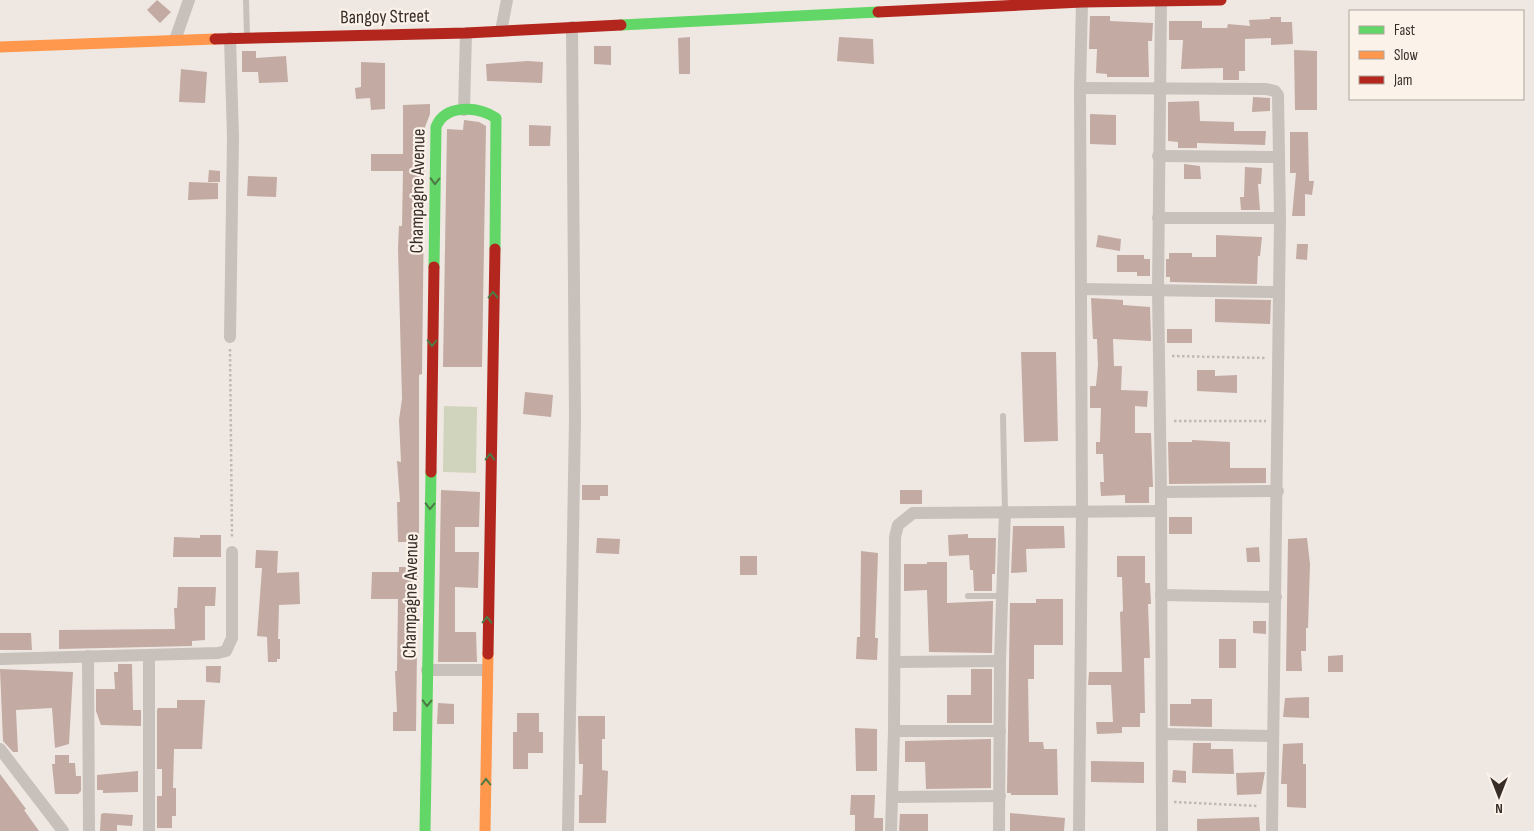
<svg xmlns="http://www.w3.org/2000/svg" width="1534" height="831" viewBox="0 0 1534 831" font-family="'Sofia Sans Condensed',sans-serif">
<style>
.green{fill:#d1d4bc}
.building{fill:#c3aaa3}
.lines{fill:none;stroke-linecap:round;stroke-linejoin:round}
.path{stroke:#c0b8b3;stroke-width:2.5;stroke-dasharray:2.5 2.5;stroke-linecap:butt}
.lane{stroke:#c7c0bb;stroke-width:6}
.street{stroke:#c7c0bb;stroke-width:12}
.fast{stroke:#63d668;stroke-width:11}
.slow{stroke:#ff974d;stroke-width:11}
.jam{stroke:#b3261e;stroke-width:11}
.oneway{stroke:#4c7945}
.labels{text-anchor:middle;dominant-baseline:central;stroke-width:4.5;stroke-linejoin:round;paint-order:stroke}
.street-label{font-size:19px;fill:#392d28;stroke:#fbf2ea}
</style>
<rect width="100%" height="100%" fill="#efe8e2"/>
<path class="green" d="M444 406 477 407 476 473 443 472Z"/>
<g class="building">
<path d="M157 0 171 12 160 23 147 10Z"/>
<path d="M1090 16H1110V21L1153 23 1152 41H1148L1149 77H1107V74L1096 73 1097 49H1089Z"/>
<path d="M1270 17H1281V22H1292L1293 44 1271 45V38L1245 39V71H1239V80H1223V68L1181 69 1183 40H1169V21H1202V28H1227L1228 24 1250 26 1249 20 1270 19Z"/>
<path d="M690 37V74H679L678 38Z"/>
<path d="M839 37 873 39 874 64 837 61Z"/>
<path d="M594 46H611V65L594 64Z"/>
<path d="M1294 50 1317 51V110H1295Z"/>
<path d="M242 51H256V58L286 56 288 82 259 83 258 72H242Z"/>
<path d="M527 61 543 62 542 83 487 81 486 64Z"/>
<path d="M361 62 385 63V109L371 110 370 98 356 99 355 88 361 87Z"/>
<path d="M181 69 207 72 205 103 179 102Z"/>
<path d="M1253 97 1270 98V111L1252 112Z"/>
<path d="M1199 101 1200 121 1234 122V131H1266L1265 145 1197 143V148H1178V142L1168 141V102Z"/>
<path d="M430 104V114L425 127 422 374 419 375V542H398L397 502H400L397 461 401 462 399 420 402 399 398 248 399 226H402L403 171H371V154H403V105Z"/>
<path d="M1090 114 1116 115V145L1090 144Z"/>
<path d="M464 120 479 122 486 126 482 367H443L447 129 463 130Z"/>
<path d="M529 125 551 126 550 146H529Z"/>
<path d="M1290 132H1308L1309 181H1314L1312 195 1305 194V216H1292L1296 173H1290Z"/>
<path d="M1184 164 1200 166 1201 179H1184Z"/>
<path d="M1245 167 1262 168 1261 184H1258L1260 210H1241L1240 197H1244Z"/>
<path d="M209 170 220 171V182H208Z"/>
<path d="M248 176 277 177 276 197 247 196Z"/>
<path d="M189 182 218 183V199L188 200Z"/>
<path d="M1098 235 1121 239 1120 251 1096 247Z"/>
<path d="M1216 235 1262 237 1260 256H1258L1257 284 1170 282V277H1166V259H1169V253H1192V257H1216Z"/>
<path d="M1297 244H1308L1307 260 1296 259Z"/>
<path d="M1117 255H1144V259H1150V276H1137V272H1117Z"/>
<path d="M1091 298 1123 300V305L1150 307 1151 341 1113 339 1114 366H1122L1121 390 1148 391 1147 407 1135 406V433H1151L1153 487H1149V503H1125V495L1101 496 1100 482H1104L1103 454H1096V442H1100L1101 408H1090V386H1096L1098 365 1097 339H1093Z"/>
<path d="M1215 299 1271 300 1270 324 1215 322Z"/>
<rect x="1167" y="329" width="25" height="14"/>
<path d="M1021 352H1056L1058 441 1024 442Z"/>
<path d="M1197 370H1215V376L1237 375V393L1197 391Z"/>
<path d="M525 392 553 395 551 417 523 414Z"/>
<path d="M1192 440 1230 442V468H1266V483L1169 484 1168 442H1192Z"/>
<path d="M582 485H608V496H600V500H582Z"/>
<path d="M441 490 480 492 479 527H455V552H479L478 588 455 587V632H476L477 662H438Z"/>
<rect x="900" y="490" width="22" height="14"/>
<rect x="1169" y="517" width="23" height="17"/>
<path d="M1013 526H1064L1065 548 1026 549 1027 572 1011 573Z"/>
<path d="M968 534V538H996L995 574H992V591H974L973 570H970L969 555 949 556 948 535Z"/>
<path d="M200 535H221V557H173L174 537 200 538Z"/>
<path d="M597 538 620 539 619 554 596 553Z"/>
<path d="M1307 538 1310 564 1308 628H1306V651H1301L1302 671H1286L1288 539Z"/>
<path d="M1259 547 1260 562H1247L1246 548Z"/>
<path d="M256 550 278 551 277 573 299 572 300 604 279 605 278 639H280V659H277V662H268L267 637 257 636 262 568H255Z"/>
<path d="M861 551 878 553 875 638H878L877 660 856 659 857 637H860Z"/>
<rect x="740" y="556" width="17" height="19"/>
<path d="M1117 556H1145V583H1150L1151 604H1148L1150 658H1144L1145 713H1140V727H1122V733L1097 734 1096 722H1113L1111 685H1088L1089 672H1122L1120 612 1123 611 1122 577H1117Z"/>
<path d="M927 562H947V603L993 601 992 653 929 652 927 590 904 591V564H927Z"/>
<path d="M399 567H418L416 731H393V712H397L395 671H397L398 599H371L372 572H399Z"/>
<path d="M178 587H216L215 606H205V640L192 641V646L59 649V630L175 629 174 608H177Z"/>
<path d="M1036 599H1063V645H1034V679H1028L1029 742H1043L1044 749H1057L1058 795H1011V793H1007L1010 603H1036Z"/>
<path d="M1253 621H1266V634L1253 633Z"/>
<path d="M0 633H31L32 650H0Z"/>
<rect x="1219" y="639" width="17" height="29"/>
<path d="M1343 655V672H1328V656Z"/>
<path d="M118 664H132L133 710H141V726L101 725 96 711V689H115L114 672H118Z"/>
<path d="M206 666H221L220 683 206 682Z"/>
<path d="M0 669 73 672 69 744 55 748 52 708 16 710 18 752H13L3 741Z"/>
<path d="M971 669H992V723H947V695H971Z"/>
<path d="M1309 697V718L1283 717 1285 698Z"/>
<path d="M1191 699H1212V727L1170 726V704H1191Z"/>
<path d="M177 700H205L202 749H174L173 788H176V816H172V828H157V796H162V769H157V710L158 708H177Z"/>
<path d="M438 703 454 704V724H437Z"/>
<path d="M517 713H539V732H543V753H528V769H513V732H517Z"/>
<path d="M578 716H605V739H602V770L608 771 606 823H579V795H582L583 764H579Z"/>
<path d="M855 728 877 729V771H856Z"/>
<path d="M991 739V788L926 789 925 762H905V741Z"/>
<path d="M1193 743H1211V749H1233L1234 774 1192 773Z"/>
<path d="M1303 743V764H1306V808L1287 807V784H1281L1283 744Z"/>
<path d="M55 755H69V763H75L76 776H81V791L78 794H55L52 764H55Z"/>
<path d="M1091 761 1144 762V783L1091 782Z"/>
<path d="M1173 770 1186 771V783L1172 782Z"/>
<path d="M138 771V792L103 793V790H97V775Z"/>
<path d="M1265 772 1261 794 1237 795 1236 773Z"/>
<path d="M0 774 26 809 24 810 39 831H0Z"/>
<path d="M851 795H875L874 818H883V831H855V815H850Z"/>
<path d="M104 813 133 815 132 826 117 825V831H100L101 814Z"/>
<path d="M1010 813 1065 818 1064 831H1010Z"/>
<path d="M900 814H928V831H899Z"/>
<path d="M1259 817 1260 831H1197V819Z"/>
</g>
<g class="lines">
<g class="path">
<path d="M230 349 232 538"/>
<path d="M1172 356 1266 358"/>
<path d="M1174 421H1266"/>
<path d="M1174 802 1258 806"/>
</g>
<g class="lane">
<path d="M246 0 247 36"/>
<path d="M1003 416 1005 511"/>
<path d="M968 596H1001"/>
</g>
<g class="street">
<path d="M1161 2 1158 290 1161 492 1162 831"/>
<path d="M501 31 507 0"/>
<path d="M175 40 189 0"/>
<path d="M1080 88 1266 89 1275 91 1278 95 1280 218 1272 831"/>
<path d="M464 110 466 33"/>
<path d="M1158 156 1278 157"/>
<path d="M1158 218H1280"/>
<path d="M1081 289 1278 292"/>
<path d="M230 337 233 137 230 38"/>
<path d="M1161 492 1278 491"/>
<path d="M1161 595 1276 597"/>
<path d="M149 655V831"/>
<path d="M88 656 89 831"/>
<path d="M0 659 218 653 226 651 232 638V552"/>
<path d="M895 662 1000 661"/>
<path d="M427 670H487"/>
<path d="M894 731H1000"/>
<path d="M1162 734 1271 736"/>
<path d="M0 749 63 831"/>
<path d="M892 797 1000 796"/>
<path d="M568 831 575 418 572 27"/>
<path d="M891 831 894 731 895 537 898 525 913 513 1161 511"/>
<path d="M999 831 1000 661 1005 511"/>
<path d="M1079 831 1082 511 1080 88 1082 2"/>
</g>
<g class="fast">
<path d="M621 25 878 12"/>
<path d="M434 267 436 127C445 104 478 106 496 118L495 249"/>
<path d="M425 831 431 472"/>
</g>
<g class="slow">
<path d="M0 47 215 39"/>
<path d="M485 831 488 654"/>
</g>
<g class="jam">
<path d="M878 12 1082 2 1221 0"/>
<path d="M215 39 466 33 621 25"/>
<path d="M431 472 434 267"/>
<path d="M488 654 495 249"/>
</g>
</g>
<defs><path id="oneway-chevron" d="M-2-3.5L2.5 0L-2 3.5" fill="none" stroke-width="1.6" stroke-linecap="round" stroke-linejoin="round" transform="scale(1.25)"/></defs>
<g class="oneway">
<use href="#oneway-chevron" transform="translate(435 181) rotate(91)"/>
<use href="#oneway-chevron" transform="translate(493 295) rotate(-89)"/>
<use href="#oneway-chevron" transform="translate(432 343) rotate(91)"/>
<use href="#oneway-chevron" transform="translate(490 457) rotate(-89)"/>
<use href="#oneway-chevron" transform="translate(430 506) rotate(91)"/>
<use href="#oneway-chevron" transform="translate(487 620) rotate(-89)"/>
<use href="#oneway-chevron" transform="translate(427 703) rotate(91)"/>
<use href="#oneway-chevron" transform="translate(486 782) rotate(-90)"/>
</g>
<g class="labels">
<g class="street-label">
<text transform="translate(385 17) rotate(-1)">Bangoy Street</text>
<text transform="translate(418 191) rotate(-89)">Champagne Avenue</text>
<text transform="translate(411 596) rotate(-89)">Champagne Avenue</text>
</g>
</g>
<rect x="1349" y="10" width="175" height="90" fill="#fbf2ea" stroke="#ada39c"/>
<rect x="1359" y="26" width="25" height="8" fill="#63d668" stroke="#ada39c"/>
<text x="1394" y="35" font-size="15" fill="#392d28">Fast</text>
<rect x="1359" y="51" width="25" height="8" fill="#ff974d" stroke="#ada39c"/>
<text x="1394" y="60" font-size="15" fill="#392d28">Slow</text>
<rect x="1359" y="76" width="25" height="8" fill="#b3261e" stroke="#ada39c"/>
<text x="1394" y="85" font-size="15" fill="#392d28">Jam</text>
<g transform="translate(1499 796) rotate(180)" stroke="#fbf2ea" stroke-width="4" paint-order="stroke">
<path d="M0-4L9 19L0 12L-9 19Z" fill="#392d28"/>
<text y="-8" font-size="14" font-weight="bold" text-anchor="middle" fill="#392d28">N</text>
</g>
</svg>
